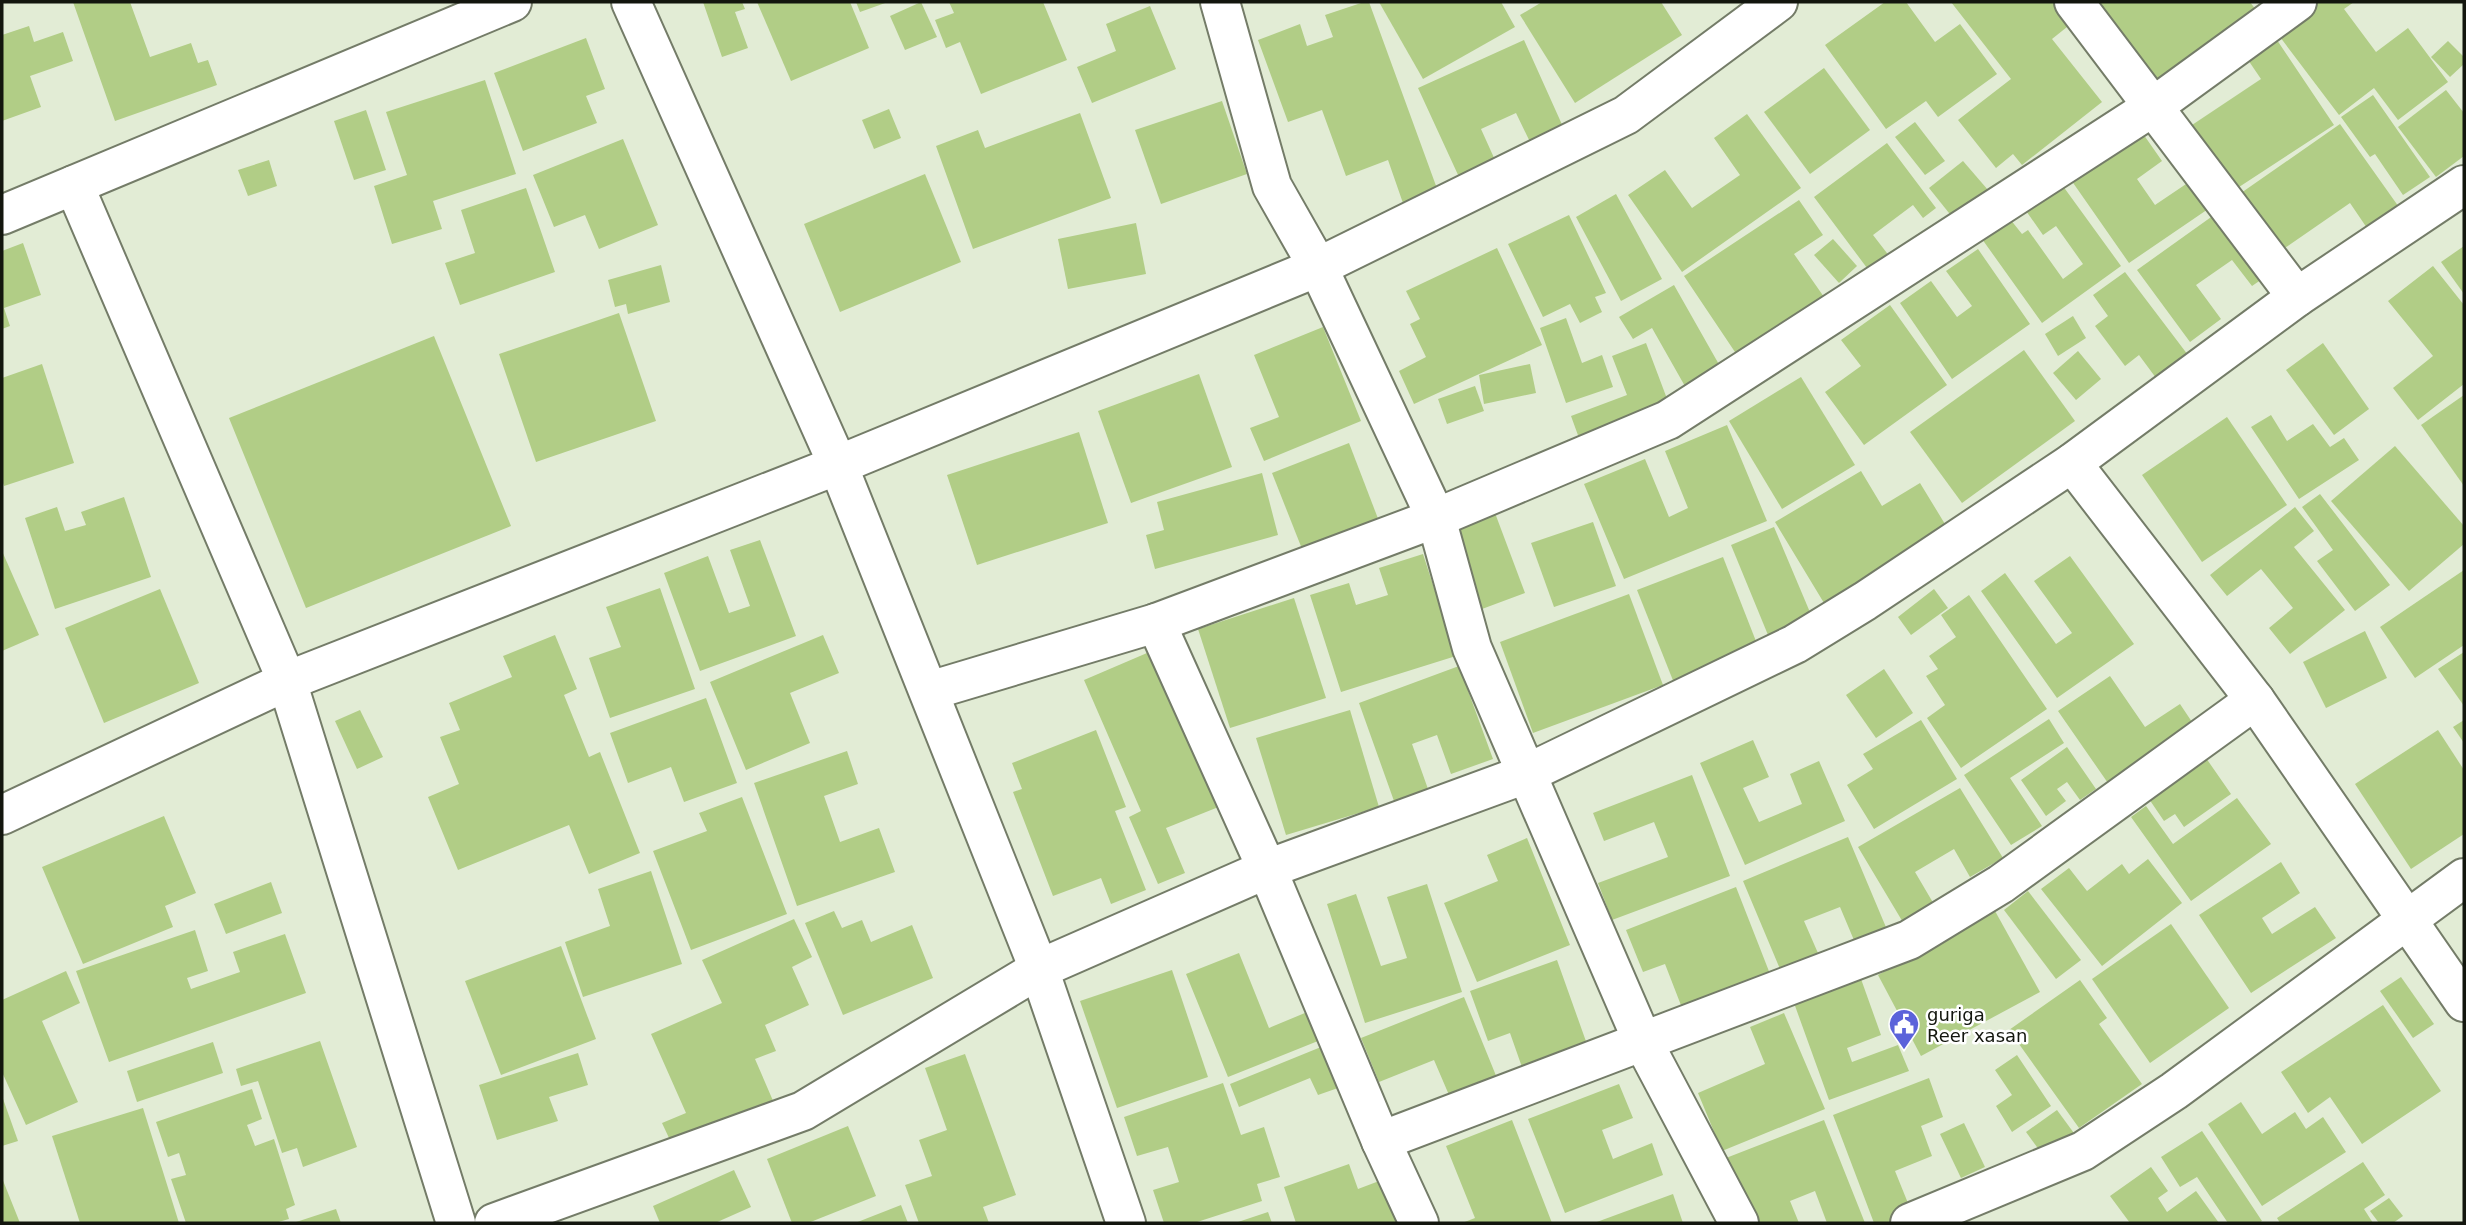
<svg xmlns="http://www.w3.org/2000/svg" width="2466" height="1225" viewBox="0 0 2466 1225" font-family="'DejaVu Sans',sans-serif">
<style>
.building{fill:#b1cd86}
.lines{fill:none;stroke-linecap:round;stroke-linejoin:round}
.minor-casing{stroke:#747c68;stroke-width:42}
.minor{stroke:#fff;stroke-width:38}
.labels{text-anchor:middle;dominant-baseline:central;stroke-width:5;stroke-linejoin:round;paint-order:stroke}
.poi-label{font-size:18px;fill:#13160e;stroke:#fff;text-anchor:start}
</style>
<rect width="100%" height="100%" fill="#e2ecd5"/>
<g class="building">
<path d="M73 2H130L150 57 191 43 198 63 208 60 217 85 115 121Z"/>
<path d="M703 2H742L745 9 735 12 748 48 722 57Z"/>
<path d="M757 2H850L869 48 791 81Z"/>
<path d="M856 2H888L860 12Z"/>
<path d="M921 2 937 37 905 50 890 16Z"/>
<path d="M949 2H1043L1067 60 981 94 960 42 946 48 935 20 954 13Z"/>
<path d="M1364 2H1369L1439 194 1404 206 1388 160 1346 176 1322 110 1288 122 1258 40 1300 24 1307 46 1333 37 1325 15Z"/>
<path d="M1379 2H1501L1515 27 1423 79Z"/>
<path d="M1542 2H1661L1682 35 1575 103 1520 15Z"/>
<path d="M1885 2H1906L1935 42 1960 24 1997 74 1938 117 1926 101 1886 129 1825 45Z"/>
<path d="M1951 2H2064L2077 19 2052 39 2102 102 2022 165 2013 154 1996 168 1958 120 2011 79Z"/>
<path d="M2092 2H2250L2265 22 2161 97Z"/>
<path d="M2317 2H2354L2344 9 2376 52 2408 28 2448 82 2398 120 2374 88 2339 115 2277 33Z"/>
<path d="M1150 6 1176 69 1092 103 1077 67 1116 51 1106 24Z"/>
<path d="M29 26 34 42 63 32 73 61 30 76 41 107 2 121V35Z"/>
<path d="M2273 34 2334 125 2236 189 2192 125 2261 79 2244 54Z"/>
<path d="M586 38 605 89 586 96 597 123 523 151 494 73Z"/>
<path d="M1524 40 1564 129 1531 144 1516 113 1481 129 1495 160 1459 177 1418 88Z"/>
<path d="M2448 41 2464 57V64L2450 77 2431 57Z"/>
<path d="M1824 68 1870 130 1810 174 1764 112Z"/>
<path d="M485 80 516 174 433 201 442 229 392 244 374 186 407 175 386 112Z"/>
<path d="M2446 90 2464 113V156L2436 177 2398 127Z"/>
<path d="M2373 95 2430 177 2403 195 2375 154 2370 157 2341 117Z"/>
<path d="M1222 101 1247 174 1161 204 1135 130Z"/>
<path d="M889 109 901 138 874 149 862 120Z"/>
<path d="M366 110 386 170 354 180 334 121Z"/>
<path d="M1080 113 1111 198 973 249 936 146 978 130 985 148Z"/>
<path d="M1747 114 1801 188 1682 272 1628 195 1665 170 1692 208 1740 175 1714 138Z"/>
<path d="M1915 122 1945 161 1925 175 1895 137Z"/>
<path d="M2340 124 2401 210 2369 231 2350 203 2282 250 2241 193Z"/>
<path d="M2139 128 2162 161 2137 179 2155 205 2195 178 2214 205 2129 263 2069 177Z"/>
<path d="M623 139 658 225 599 249 585 215 554 227 533 175Z"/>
<path d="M1887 143 1936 208 1923 218 1913 205 1873 235 1890 257 1870 272 1814 197Z"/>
<path d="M269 160 277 186 248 196 238 170Z"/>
<path d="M1963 161 1988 190 1953 218 1929 188Z"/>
<path d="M925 174 961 262 840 312 804 224Z"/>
<path d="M2060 182 2121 266 2042 323 1982 239 2010 219 2022 234 2028 230 2063 279 2083 264 2056 226 2043 235 2024 208Z"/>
<path d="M526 188 555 272 460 305 445 263 475 253 461 210Z"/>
<path d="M1616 194 1662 279 1621 301 1576 217Z"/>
<path d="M1799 200 1823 235 1794 254 1824 297 1737 355 1684 276Z"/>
<path d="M2221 210 2268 275 2252 286 2232 260 2196 285 2221 319 2190 342 2137 270Z"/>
<path d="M1569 215 1606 293 1595 297 1602 312 1580 323 1570 304 1543 317 1508 244Z"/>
<path d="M1136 223 1146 274 1068 289 1058 239Z"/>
<path d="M1833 239 1857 266 1839 283 1814 255Z"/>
<path d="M23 243 41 295 4 308 10 326 2 329V251Z"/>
<path d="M2464 246V294L2441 262Z"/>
<path d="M1497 248 1542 345 1414 404 1399 371 1426 357 1410 324 1420 319 1406 291Z"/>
<path d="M1978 249 2030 324 1952 379 1900 303 1931 281 1957 317 1972 306 1946 271Z"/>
<path d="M661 265 670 302 628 314 626 304 615 307 608 280Z"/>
<path d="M2433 266 2464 305V384L2418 420 2393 388 2433 356 2388 301Z"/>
<path d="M2125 272 2191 359 2159 382 2139 355 2125 366 2095 326 2108 316 2093 295Z"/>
<path d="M1674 285 1721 368 1686 388 1652 328 1633 339 1619 317Z"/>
<path d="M1890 305 1947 385 1864 445 1825 392 1861 366 1841 340Z"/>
<path d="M619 313 656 421 536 462 499 354Z"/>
<path d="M2073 316 2086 338 2058 356 2045 334Z"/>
<path d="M1566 318 1582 363 1602 355 1613 387 1566 403 1540 328Z"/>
<path d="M1323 327 1361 421 1264 461 1250 428 1279 417 1254 355Z"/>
<path d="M434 336 511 526 306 608 229 418Z"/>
<path d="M1646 343 1669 404 1579 438 1571 416 1627 395 1612 356Z"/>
<path d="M2323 343 2369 409 2334 435 2286 370Z"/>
<path d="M2024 350 2075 421 1962 503 1910 432Z"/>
<path d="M2078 351 2101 379 2076 400 2053 373Z"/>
<path d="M42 364 74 463 4 486 2 480V378Z"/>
<path d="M1530 364 1536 393 1484 404 1479 375Z"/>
<path d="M1199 374 1232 467 1131 503 1098 411Z"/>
<path d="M1801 377 1855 465 1782 509 1729 421Z"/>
<path d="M1475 386 1484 411 1447 424 1438 399Z"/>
<path d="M2464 395V486L2421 425Z"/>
<path d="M2271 415 2287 441 2313 424 2330 447 2344 438 2359 460 2299 499 2251 427Z"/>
<path d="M2227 417 2287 505 2202 562 2142 475Z"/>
<path d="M1727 425 1767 521 1624 579 1584 484 1645 459 1669 517 1688 508 1665 451Z"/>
<path d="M1079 432 1108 523 977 565 947 475Z"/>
<path d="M1349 443 1382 529 1306 559 1272 473Z"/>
<path d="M2395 446 2464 526V544L2409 591 2331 501Z"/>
<path d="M1861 471 1882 506 1920 483 1948 529 1824 603 1775 522Z"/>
<path d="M1262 473 1278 535 1155 569 1146 535 1164 530 1157 502Z"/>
<path d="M2320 494 2390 585 2355 611 2317 561 2333 550 2302 507Z"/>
<path d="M124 497 151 577 55 609 25 518 57 507 65 531 86 525 81 512Z"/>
<path d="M2295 507 2314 531 2294 547 2345 610 2290 654 2269 628 2293 608 2261 569 2227 596 2210 575Z"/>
<path d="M1495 513 1525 593 1482 609 1453 529Z"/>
<path d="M1593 522 1616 586 1554 607 1531 543Z"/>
<path d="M1774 527 1812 617 1768 635 1731 545Z"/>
<path d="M760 540 796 636 700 671 664 573 708 556 729 613 750 606 730 550Z"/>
<path d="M2 551 39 635 2 651Z"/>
<path d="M1423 554 1456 656 1341 692 1310 595 1349 583 1356 605 1388 595 1379 568Z"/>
<path d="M2070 556 2134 644 2057 698 1981 591 2005 573 2056 644 2072 633 2034 581Z"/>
<path d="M1723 557 1761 654 1676 688 1637 590Z"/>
<path d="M2464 570V645L2415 678 2380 627Z"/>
<path d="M660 588 695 689 610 718 589 658 621 647 606 607Z"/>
<path d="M160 589 199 683 104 723 65 628Z"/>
<path d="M1934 589 1948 608 1911 635 1898 617Z"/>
<path d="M1629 594 1663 685 1533 733 1500 642Z"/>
<path d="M1969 595 2047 709 1961 768 1927 718 1945 705 1926 676 1938 669 1929 656 1956 637 1941 615Z"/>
<path d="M1294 598 1326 698 1230 728 1198 629Z"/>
<path d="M2365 631 2387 678 2326 708 2303 662Z"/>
<path d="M555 635 577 689 564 695 589 757 600 752 640 853 589 874 569 825 458 870 428 797 459 784 440 737 460 730 449 703 512 677 503 656Z"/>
<path d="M823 635 839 673 790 693 810 743 746 770 710 682Z"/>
<path d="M1154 650 1221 806 1166 828 1185 873 1158 884 1129 817 1141 811 1084 680Z"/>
<path d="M2464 652V706L2438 669Z"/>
<path d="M1459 666 1493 759 1451 774 1437 735 1412 744 1428 789 1394 801 1359 703Z"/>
<path d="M1884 669 1913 713 1876 738 1846 695Z"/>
<path d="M2110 676 2145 727 2180 704 2196 728 2110 786 2058 711Z"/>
<path d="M706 698 737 783 684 802 671 767 628 783 610 733Z"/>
<path d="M360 710 383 757 357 769 335 721Z"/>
<path d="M1350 710 1379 807 1286 835 1256 738Z"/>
<path d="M2049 719 2064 743 2010 778 2042 826 2011 845 1964 775Z"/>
<path d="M1921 720 1957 779 1874 829 1847 785 1873 769 1863 754Z"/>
<path d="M2464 720V743L2453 727Z"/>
<path d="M1096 730 1126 807 1115 811 1146 890 1111 904 1101 878 1053 896 1013 792 1022 789 1012 763Z"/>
<path d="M2438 730 2464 770V834L2411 869 2355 784Z"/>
<path d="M1753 740 1769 777 1743 788 1759 822 1802 804 1790 774 1819 761 1845 821 1745 865 1700 763Z"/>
<path d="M2067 747 2096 789 2080 800 2067 782 2057 789 2066 801 2046 816 2021 780Z"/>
<path d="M847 751 858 784 824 796 840 842 879 828 895 872 797 906 754 783Z"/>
<path d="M2206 758 2231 794 2184 827 2175 814 2164 821 2149 799Z"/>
<path d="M1692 775 1730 876 1612 920 1598 883 1668 857 1654 822 1604 841 1593 813Z"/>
<path d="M1960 788 2003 858 1970 877 1954 849 1915 872 1935 906 1904 924 1858 847Z"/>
<path d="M742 797 787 914 691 950 653 851 707 831 699 813Z"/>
<path d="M2237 798 2271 844 2191 901 2131 817 2146 806 2173 844Z"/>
<path d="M164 816 196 893 165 906 173 927 83 964 42 867Z"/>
<path d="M1848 837 1888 932 1856 945 1840 907 1804 921 1821 960 1783 976 1743 881Z"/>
<path d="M1527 838 1570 945 1477 982 1444 903 1498 881 1487 855Z"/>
<path d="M2148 859 2182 903 2102 966 2041 889 2069 868 2087 891 2122 864 2129 874Z"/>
<path d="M2281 862 2300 893 2262 918 2272 934 2315 907 2336 938 2251 993 2199 915Z"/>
<path d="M651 871 682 964 583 997 565 942 610 926 598 889Z"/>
<path d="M271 882 282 913 226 934 214 904Z"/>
<path d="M1427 884 1462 992 1365 1023 1327 904 1356 894 1381 966 1407 958 1387 897Z"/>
<path d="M1736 887 1772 979 1684 1013 1665 964 1643 972 1626 930Z"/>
<path d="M2028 891 2081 960 2056 979 2004 910Z"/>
<path d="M834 911 842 928 862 920 871 942 912 925 933 978 843 1015 805 923Z"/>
<path d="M1995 911 2040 992 1921 1056 1878 975Z"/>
<path d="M794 919 812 957 792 967 809 1005 765 1025 776 1051 755 1059 777 1110 677 1155 662 1123 686 1113 651 1034 722 1003 702 960Z"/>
<path d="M2171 924 2229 1008 2150 1063 2092 979Z"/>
<path d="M195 930 208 971 187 978 191 989 240 972 233 952 285 934 306 993 109 1062 76 971Z"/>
<path d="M561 946 596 1039 501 1075 465 981Z"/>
<path d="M1239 953 1269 1028 1312 1010 1323 1039 1228 1077 1186 974Z"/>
<path d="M1557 960 1588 1047 1523 1070 1510 1033 1488 1041 1470 991Z"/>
<path d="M1172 970 1208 1077 1117 1108 1080 1001Z"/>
<path d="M66 971 80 1003 42 1021 78 1102 26 1125 2 1072V1000Z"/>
<path d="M2401 977 2434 1024 2413 1038 2380 991Z"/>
<path d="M1861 979 1881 1035 1847 1048 1852 1062 1898 1045 1909 1071 1829 1100 1794 1003Z"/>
<path d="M2080 980 2107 1018 2099 1024 2142 1084 2079 1128 2009 1030Z"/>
<path d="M1464 997 1499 1083 1452 1102 1434 1060 1379 1082 1361 1038Z"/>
<path d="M2383 1005 2441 1091 2362 1144 2330 1097 2308 1113 2281 1072Z"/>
<path d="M1784 1013 1825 1109 1722 1151 1698 1093 1765 1064 1750 1027Z"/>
<path d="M320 1041 357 1147 303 1167 297 1148 282 1153 258 1081 241 1086 236 1069Z"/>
<path d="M213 1042 223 1073 137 1102 127 1071Z"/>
<path d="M1321 1047 1338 1088 1318 1095 1310 1078 1239 1107 1230 1084Z"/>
<path d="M578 1053 588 1085 549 1097 558 1121 497 1140 479 1085Z"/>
<path d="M965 1054 1016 1195 983 1207 989 1223H919L905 1185 932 1176 919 1140 947 1130 925 1068Z"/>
<path d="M2017 1055 2051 1106 2012 1132 1996 1106 2012 1095 1995 1070Z"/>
<path d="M1929 1078 1943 1117 1921 1126 1932 1156 1895 1171 1912 1213 1886 1223H1874L1833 1115Z"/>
<path d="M1223 1083 1241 1135 1264 1127 1280 1177 1257 1184 1262 1201 1194 1223H1164L1153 1190 1179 1182 1168 1147 1137 1156 1124 1117Z"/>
<path d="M1619 1084 1633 1118 1602 1130 1613 1159 1652 1143 1663 1175 1565 1213 1528 1119Z"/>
<path d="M252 1089 262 1119 247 1125 255 1146 274 1139 295 1205 286 1209 289 1219 275 1223H186L171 1179 186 1175 179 1153 168 1157 156 1122Z"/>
<path d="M2 1096 18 1141 2 1146Z"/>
<path d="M2241 1102 2262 1134 2295 1112 2306 1129 2323 1117 2346 1152 2262 1206 2208 1124Z"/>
<path d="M143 1108 179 1223H80L52 1136Z"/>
<path d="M2057 1110 2079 1140 2048 1162 2026 1132Z"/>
<path d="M1512 1120 1552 1223H1462L1475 1218 1446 1146Z"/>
<path d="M1824 1120 1865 1223H1827L1815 1191 1790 1201 1799 1223H1752L1726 1158Z"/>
<path d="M1964 1123 1985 1167 1961 1178 1940 1134Z"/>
<path d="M848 1126 876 1196 808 1223H792L767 1159Z"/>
<path d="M2202 1131 2262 1221 2259 1223H2228L2197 1177 2180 1187 2161 1157Z"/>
<path d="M2363 1162 2385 1195 2364 1209 2373 1223H2280L2277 1218Z"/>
<path d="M1349 1164 1358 1189 1387 1178 1403 1223H1296L1284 1187Z"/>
<path d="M2151 1167 2168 1191 2158 1198 2167 1212 2196 1191 2219 1223H2130L2110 1196Z"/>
<path d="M734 1170 751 1207 715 1223H660L653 1206Z"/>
<path d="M2 1178 20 1223H2Z"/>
<path d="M1673 1194 1683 1223H1594Z"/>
<path d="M2389 1198 2403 1216 2393 1223H2379L2370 1211Z"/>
<path d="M901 1205 908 1223H855Z"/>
<path d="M336 1209 341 1223H293Z"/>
<path d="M1268 1212 1272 1223H1235Z"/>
</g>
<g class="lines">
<g class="minor-casing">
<g id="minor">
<path d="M631 2 838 465 1039 969 1126 1223"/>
<path d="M1220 2 1272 186 1318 267 1436 518 1472 648 1643 1042 1739 1223"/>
<path d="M2074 2 2297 297"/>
<path d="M74 185 287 681 456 1223"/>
<path d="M2 215 512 2"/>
<path d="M2072 463 2255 700 2464 1002"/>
<path d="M1156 623 1267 869 1381 1141 1419 1223"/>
<path d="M929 691 1156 623 1436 518 1668 420 2154 106 2297 2"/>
<path d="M2 815 287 681 838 465 1318 267 1626 115 1778 2"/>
<path d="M1381 1141 1909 940 2001 884 2255 700"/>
<path d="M494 1223 803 1111 1039 969 1267 869 1526 774 1795 644 1865 601 2072 463 2297 297 2464 185"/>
<path d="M1910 1223 2083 1151 2174 1091 2464 878"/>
</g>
</g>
<use href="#minor" class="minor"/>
</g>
<defs>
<g id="civic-pin" transform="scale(1.575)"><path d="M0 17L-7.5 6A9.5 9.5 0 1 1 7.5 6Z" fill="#5b63da" stroke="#fff"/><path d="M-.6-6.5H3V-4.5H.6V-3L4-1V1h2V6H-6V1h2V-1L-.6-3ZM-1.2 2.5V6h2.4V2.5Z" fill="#fff"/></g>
</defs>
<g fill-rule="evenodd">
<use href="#civic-pin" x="1904" y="1024"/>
</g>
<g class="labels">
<g class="poi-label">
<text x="1927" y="1014">guriga<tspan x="1927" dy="21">Reer xasan</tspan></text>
</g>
</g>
<rect width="2466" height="1225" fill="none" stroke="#13160e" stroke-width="7"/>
</svg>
